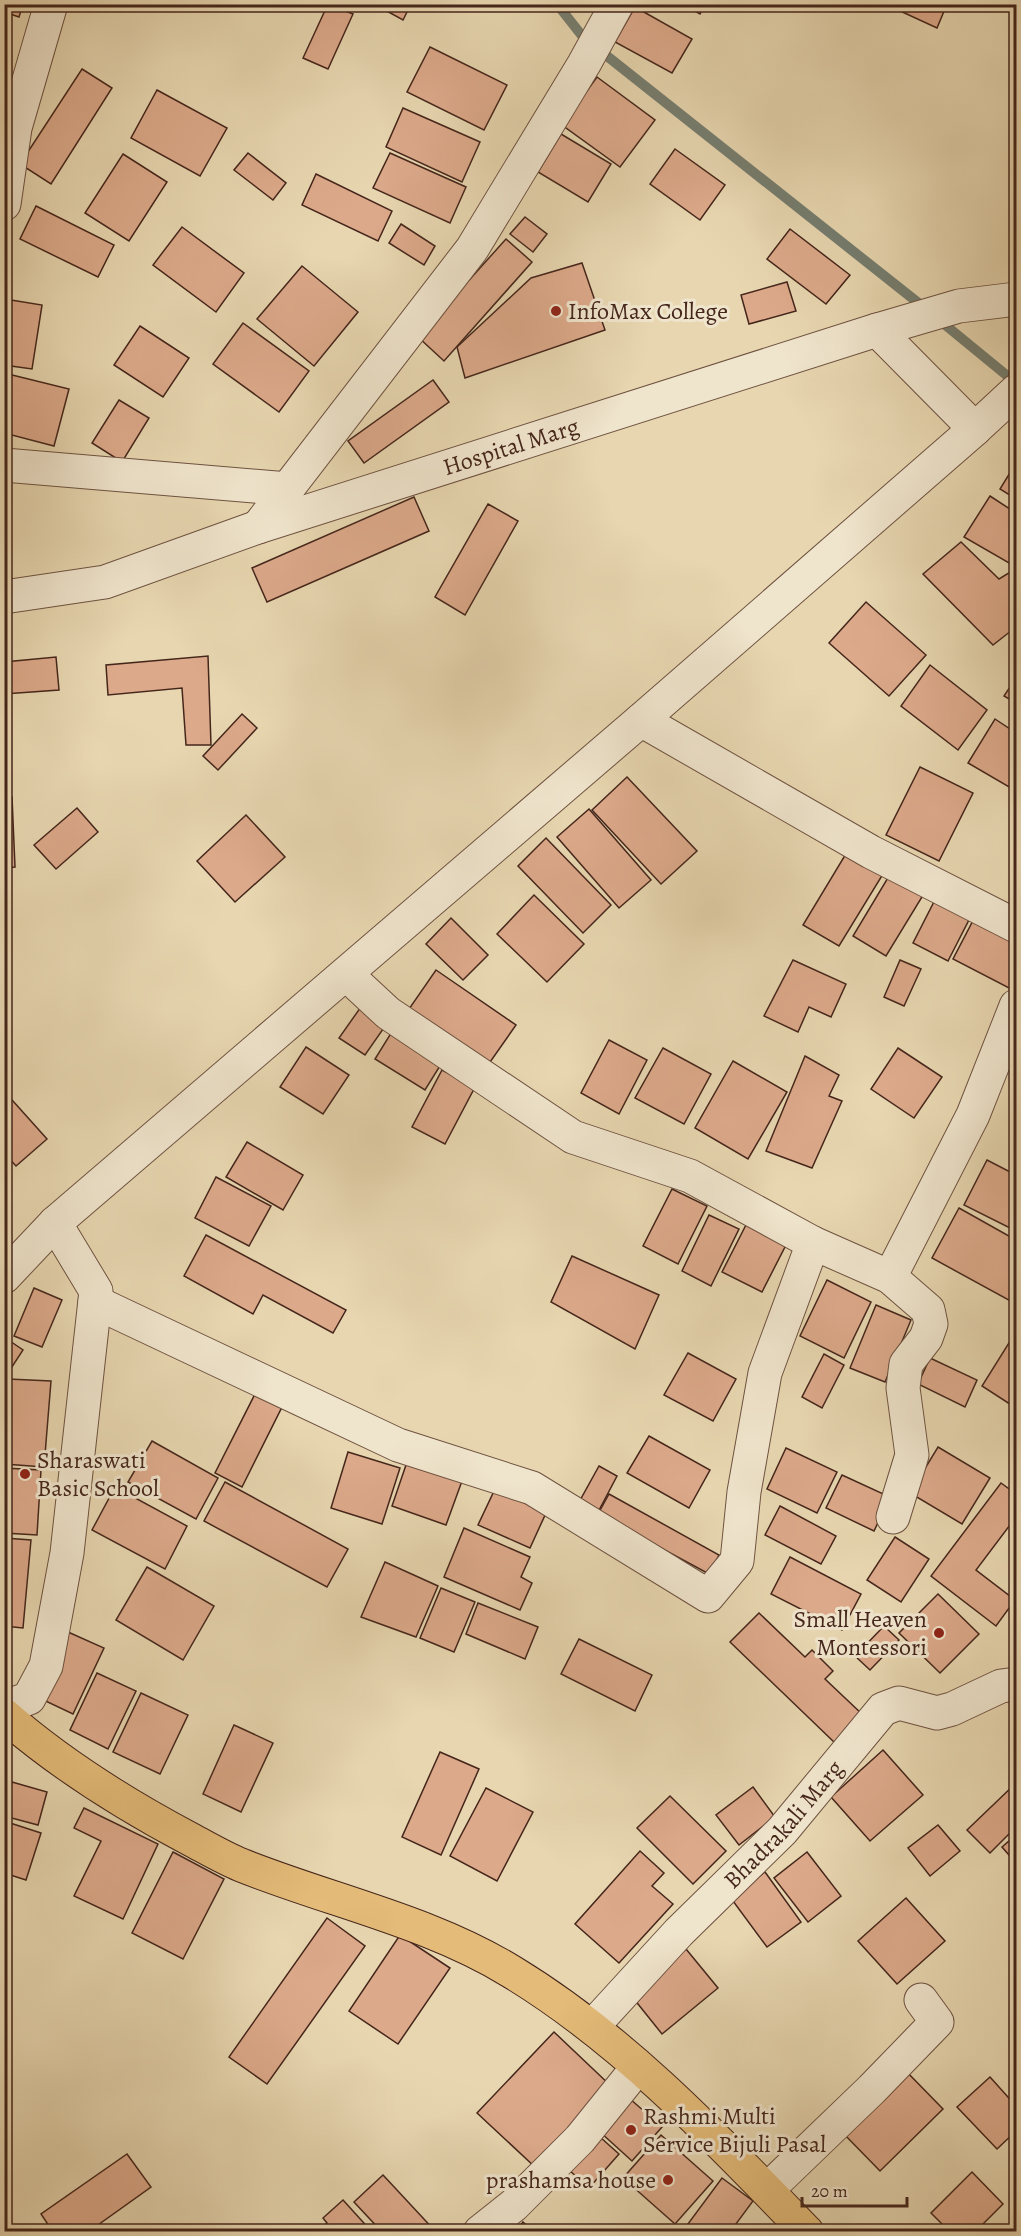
<svg xmlns="http://www.w3.org/2000/svg" width="1021" height="2236" viewBox="0 0 1021 2236" font-family="Alegreya,serif">
<style>
.lines{fill:none;stroke-linecap:round;stroke-linejoin:round}
.stream{stroke:#767e70;stroke-width:10}
.building{fill:#dca98a;stroke:#45261b;stroke-width:1.5}
.minor-casing{stroke:#6e5240;stroke-width:35}
.major-casing{stroke:#45261b;stroke-width:35}
.minor{stroke:#efe4cc;stroke-width:33}
.major{stroke:#e4bb78;stroke-width:33}
.poi-dot{fill:#8f2418;stroke:#efe4cc;stroke-width:2}
.labels{text-anchor:middle;dominant-baseline:central;stroke-width:6;stroke-linejoin:round;paint-order:stroke}
.poi-label{font-size:24px;fill:#45261b;stroke:#efe4cc;text-anchor:start}
.street-label{font-size:24px;fill:#45261b;stroke:#efe4cc}
</style>
<rect width="100%" height="100%" fill="#e7d6b0"/>
<filter id="stains"><feTurbulence type="fractalNoise" baseFrequency=".00333" numOctaves="4"/><feColorMatrix values="0 0 0 0 .2 0 0 0 0 .09 0 0 0 0 .02 0 0 0 .5 -.17"/></filter>
<radialGradient id="worn" r=".72"><stop offset=".6" stop-color="#630" stop-opacity="0"/><stop offset="1" stop-color="#630" stop-opacity=".3"/></radialGradient>
<g class="lines">
<g class="stream">
<path d="M557 4 583 37 926 309"/>
<path d="M938 319 1016 383"/>
</g>
</g>
<g class="building">
<path d="M4 4H23L19 17 4 12Z"/>
<path d="M328 4 353 14 328 69 303 58Z"/>
<path d="M374 4H411L403 20Z"/>
<path d="M682 4H705L700 14Z"/>
<path d="M885 4H947L937 28Z"/>
<path d="M635 7 692 39 672 73 615 42Z"/>
<path d="M430 47 507 85 484 130 407 92Z"/>
<path d="M82 69 112 88 51 184 20 164Z"/>
<path d="M597 77 655 120 620 167 562 125Z"/>
<path d="M157 90 227 128 200 176 131 138Z"/>
<path d="M403 108 480 142 462 182 386 147Z"/>
<path d="M561 134 611 164 588 202 538 172Z"/>
<path d="M675 149 725 185 700 220 650 184Z"/>
<path d="M248 153 286 183 273 200 234 170Z"/>
<path d="M390 153 466 187 450 223 373 188Z"/>
<path d="M123 154 167 182 129 241 85 213Z"/>
<path d="M316 174 392 211 378 241 302 205Z"/>
<path d="M36 206 114 245 98 277 20 239Z"/>
<path d="M525 217 547 234 533 252 510 234Z"/>
<path d="M401 224 435 246 424 265 389 243Z"/>
<path d="M182 227 244 273 216 312 153 265Z"/>
<path d="M790 229 850 275 826 304 767 259Z"/>
<path d="M506 239 532 262 444 361 418 337Z"/>
<path d="M582 263 605 330 465 378 457 347 531 278Z"/>
<path d="M302 266 358 312 314 366 257 319Z"/>
<path d="M787 282 796 311 749 324 741 295Z"/>
<path d="M11 300 42 305 32 369 4 365V342Z"/>
<path d="M243 323 309 371 279 412 213 364Z"/>
<path d="M140 326 189 358 163 397 114 365Z"/>
<path d="M4 373 69 389 54 446 4 433Z"/>
<path d="M433 380 449 402 364 463 348 441Z"/>
<path d="M119 400 149 418 122 462 92 443Z"/>
<path d="M1016 463V499L1000 489Z"/>
<path d="M990 496 1016 513V567L964 537Z"/>
<path d="M414 497 429 531 267 602 252 568Z"/>
<path d="M488 504 518 521 465 615 435 597Z"/>
<path d="M961 542 999 579 1012 571 1016 577V627L993 645 923 574Z"/>
<path d="M866 602 926 655 889 696 829 643Z"/>
<path d="M208 656 211 745H186L182 688 108 695 106 665Z"/>
<path d="M56 657 59 690 4 694V662Z"/>
<path d="M930 665 987 710 958 750 901 706Z"/>
<path d="M1016 678V703L1004 696Z"/>
<path d="M242 714 257 728 218 770 203 756Z"/>
<path d="M995 719 1016 733V791L968 763Z"/>
<path d="M920 767 973 793 939 861 886 835Z"/>
<path d="M627 777 697 851 661 884 592 810Z"/>
<path d="M12 797 15 867 4 868V798Z"/>
<path d="M77 808 98 832 56 869 34 845Z"/>
<path d="M589 809 651 880 619 908 557 837Z"/>
<path d="M246 815 285 857 235 902 197 861Z"/>
<path d="M546 838 611 905 583 933 518 866Z"/>
<path d="M847 852 883 874 839 946 803 925Z"/>
<path d="M892 871 925 892 886 956 853 936Z"/>
<path d="M939 892 974 910 948 961 913 943Z"/>
<path d="M534 895 584 944 547 982 497 934Z"/>
<path d="M977 913 1016 933V979L1011 989 953 959Z"/>
<path d="M451 918 488 955 463 980 426 944Z"/>
<path d="M793 960 846 984 831 1017 809 1007 798 1032 764 1016Z"/>
<path d="M900 960 921 969 904 1006 884 997Z"/>
<path d="M436 970 516 1025 488 1065 409 1009Z"/>
<path d="M363 1004 388 1022 365 1055 339 1038Z"/>
<path d="M393 1030 443 1061 425 1090 375 1059Z"/>
<path d="M609 1040 647 1060 619 1114 581 1093Z"/>
<path d="M306 1047 349 1075 323 1114 280 1087Z"/>
<path d="M663 1048 711 1074 684 1124 635 1098Z"/>
<path d="M898 1048 942 1077 914 1118 871 1089Z"/>
<path d="M805 1056 839 1075 829 1096 842 1101 812 1168 766 1151Z"/>
<path d="M733 1061 787 1092 748 1159 695 1128Z"/>
<path d="M442 1070 475 1087 445 1144 412 1127Z"/>
<path d="M4 1091 47 1139 16 1166 4 1153Z"/>
<path d="M247 1142 303 1175 283 1210 226 1177Z"/>
<path d="M987 1160 1016 1175V1231L964 1205Z"/>
<path d="M216 1177 271 1206 249 1246 195 1218Z"/>
<path d="M672 1189 707 1206 678 1264 643 1246Z"/>
<path d="M959 1208 1016 1240V1304L932 1258Z"/>
<path d="M709 1215 739 1229 711 1286 682 1271Z"/>
<path d="M748 1221 788 1241 762 1292 722 1272Z"/>
<path d="M206 1235 346 1310 333 1333 263 1295 253 1314 184 1276Z"/>
<path d="M572 1256 659 1295 635 1349 551 1302Z"/>
<path d="M827 1280 871 1302 844 1358 800 1336Z"/>
<path d="M34 1288 62 1300 42 1347 14 1336Z"/>
<path d="M876 1305 911 1320 885 1382 850 1368Z"/>
<path d="M4 1337 23 1350 6 1376 4 1375Z"/>
<path d="M1012 1338 1016 1341V1408L982 1386Z"/>
<path d="M688 1353 736 1379 713 1421 664 1395Z"/>
<path d="M824 1354 844 1365 822 1408 802 1397Z"/>
<path d="M930 1358 977 1380 965 1407 918 1384Z"/>
<path d="M8 1379 51 1381 44 1467 4 1464V1405Z"/>
<path d="M257 1390 284 1403 242 1487 215 1473Z"/>
<path d="M649 1436 710 1470 689 1508 627 1473Z"/>
<path d="M152 1441 218 1478 196 1519 128 1482Z"/>
<path d="M938 1447 990 1478 962 1524 910 1493Z"/>
<path d="M786 1448 837 1472 817 1513 767 1489Z"/>
<path d="M348 1452 400 1468 382 1524 331 1508Z"/>
<path d="M407 1462 462 1481 446 1525 392 1506Z"/>
<path d="M599 1466 617 1476 597 1514 578 1504Z"/>
<path d="M4 1468 41 1470 37 1535 4 1533Z"/>
<path d="M842 1475 890 1497 874 1531 826 1508Z"/>
<path d="M225 1482 348 1549 327 1587 204 1521Z"/>
<path d="M1001 1483 1016 1494V1517L976 1570 1015 1600 996 1626 931 1576Z"/>
<path d="M115 1487 187 1526 165 1569 92 1530Z"/>
<path d="M495 1489 546 1513 530 1548 478 1525Z"/>
<path d="M609 1494 719 1555 709 1574 598 1514Z"/>
<path d="M780 1506 836 1536 821 1564 765 1535Z"/>
<path d="M464 1528 530 1557 521 1577 532 1583 520 1610 444 1577Z"/>
<path d="M895 1537 929 1559 901 1602 867 1580Z"/>
<path d="M4 1538 31 1540 23 1628 4 1626Z"/>
<path d="M790 1557 861 1594 842 1630 771 1594Z"/>
<path d="M385 1562 438 1586 416 1637 361 1617Z"/>
<path d="M147 1567 214 1606 183 1660 116 1620Z"/>
<path d="M441 1588 475 1602 454 1652 420 1638Z"/>
<path d="M938 1594 979 1634 940 1673 899 1633Z"/>
<path d="M478 1603 538 1627 525 1659 466 1634Z"/>
<path d="M759 1613 805 1657 812 1650 833 1671 825 1679 863 1715 835 1743 730 1642Z"/>
<path d="M884 1626 899 1640 870 1670 855 1656Z"/>
<path d="M68 1632 104 1648 73 1714 37 1697Z"/>
<path d="M579 1639 652 1675 635 1711 561 1674Z"/>
<path d="M97 1673 136 1691 108 1749 70 1730Z"/>
<path d="M141 1693 188 1715 160 1774 113 1752Z"/>
<path d="M234 1725 273 1743 241 1812 203 1794Z"/>
<path d="M883 1750 923 1795 870 1841 831 1797Z"/>
<path d="M440 1752 479 1769 441 1855 402 1837Z"/>
<path d="M12 1782 47 1792 38 1825 4 1816V1808Z"/>
<path d="M1015 1784 1016 1786V1827L990 1853 967 1830Z"/>
<path d="M753 1787 775 1817 739 1845 716 1815Z"/>
<path d="M486 1788 533 1812 497 1881 450 1856Z"/>
<path d="M670 1796 726 1851 693 1884 637 1828Z"/>
<path d="M84 1808 158 1844 123 1919 74 1896 101 1841 74 1828Z"/>
<path d="M4 1821 41 1833 26 1880 4 1873Z"/>
<path d="M938 1825 960 1851 930 1876 908 1848Z"/>
<path d="M1016 1835V1863L1002 1847Z"/>
<path d="M640 1851 664 1873 652 1886 673 1904 619 1963 575 1924Z"/>
<path d="M173 1852 224 1879 183 1959 132 1933Z"/>
<path d="M807 1852 841 1896 808 1922 774 1878Z"/>
<path d="M765 1872 801 1922 767 1947 730 1897Z"/>
<path d="M906 1898 945 1941 897 1984 858 1941Z"/>
<path d="M327 1918 365 1946 267 2084 229 2057Z"/>
<path d="M400 1935 450 1968 398 2044 349 2011Z"/>
<path d="M686 1949 718 1988 662 2034 630 1994Z"/>
<path d="M554 2032 612 2087 536 2168 477 2113Z"/>
<path d="M904 2069 943 2109 880 2171 841 2131Z"/>
<path d="M990 2077 1016 2106V2131L997 2149 957 2107Z"/>
<path d="M629 2098 662 2127 632 2161 600 2132Z"/>
<path d="M661 2135 713 2181 675 2224 623 2178Z"/>
<path d="M600 2137 619 2154 589 2188 569 2170Z"/>
<path d="M127 2154 151 2187 88 2232H53L41 2214Z"/>
<path d="M972 2172 1003 2204 975 2232H950L931 2213Z"/>
<path d="M383 2175 436 2232H382L354 2202Z"/>
<path d="M722 2178 753 2201 730 2232H682Z"/>
<path d="M343 2200 372 2232H318L327 2223 323 2218Z"/>
<path d="M4 2220 12 2225 8 2232H4Z"/>
<path d="M523 2222 534 2232H516Z"/>
<path d="M290 2226 296 2232H284Z"/>
</g>
<g class="lines">
<g class="minor-casing">
<g id="minor">
<path d="M4 204 15 128 51 4"/>
<path d="M877 330 975 429"/>
<path d="M4 465 288 489"/>
<path d="M258 527 472 249 584 64 617 4"/>
<path id="s1" d="M4 597 105 582 258 527 877 330 959 306 1016 299"/>
<path d="M641 720 871 852 1016 926"/>
<path d="M346 974 388 1013 573 1137 690 1176 813 1243 890 1277 928 1310 931 1324 926 1338 906 1364 903 1388 912 1455 893 1517"/>
<path d="M4 1277 55 1223 641 720 975 429 1016 391"/>
<path d="M890 1277 973 1115 1016 1006"/>
<path d="M95 1302 398 1445 532 1488 708 1596 737 1561 744 1492 765 1373 813 1243"/>
<path d="M4 1708 29 1698 46 1666 67 1553 96 1291 55 1223"/>
<path id="s2" d="M592 2027 679 1932 782 1831 883 1709 899 1703 937 1713 952 1709 1001 1686 1016 1684"/>
<path d="M767 2190 872 2089 937 2022 921 2000"/>
<path d="M480 2232 514 2205 580 2139 638 2067"/>
</g>
</g>
<g class="major-casing">
<path id="major" d="M4 1715C60 1764 124 1804 190 1839 207 1848 224 1858 241 1865 331 1901 429 1921 512 1972 624 2040 716 2138 807 2232"/>
</g>
<use href="#minor" class="minor"/>
<use href="#major" class="major"/>
</g>
<g class="poi-dot">
<circle cx="556" cy="311" r="6"/>
<circle cx="25" cy="1474" r="6"/>
<circle cx="939" cy="1633" r="6"/>
<circle cx="631" cy="2130" r="6"/>
<circle cx="668" cy="2180" r="6"/>
</g>
<g class="labels">
<g class="poi-label">
<text x="568" y="311">InfoMax College</text>
<text x="37" y="1460">Sharaswati<tspan x="37" dy="28">Basic School</tspan></text>
<text x="927" y="1619" text-anchor="end">Small Heaven<tspan x="927" dy="28">Montessori</tspan></text>
<text x="643" y="2116">Rashmi Multi<tspan x="643" dy="28">Service Bijuli Pasal</tspan></text>
<text x="656" y="2180" text-anchor="end">prashamsa house</text>
</g>
<g class="street-label">
<text stroke="none"><textPath href="#s1" startOffset="530">Hospital Marg</textPath></text>
<text stroke="none"><textPath href="#s2" startOffset="279">Bhadrakali Marg</textPath></text>
</g>
</g>
<rect width="1021" height="2236" fill="none" stroke="#e7d6b0" stroke-width="24"/>
<rect x="6" y="6" width="1009" height="2224" fill="none" stroke="#45261b" stroke-width="3"/>
<rect x="12" y="12" width="997" height="2212" fill="none" stroke="#45261b" stroke-width="1.5"/>
<path d="M802 2197v9h105v-9" fill="none" stroke="#45261b" stroke-width="3"/>
<text x="811" y="2197" font-size="18" fill="#45261b" stroke="#efe4cc" stroke-width="4.5" paint-order="stroke">20 m</text>
<rect width="100%" height="100%" filter="url(#stains)"/>
<rect width="100%" height="100%" fill="url(#worn)"/>
</svg>
